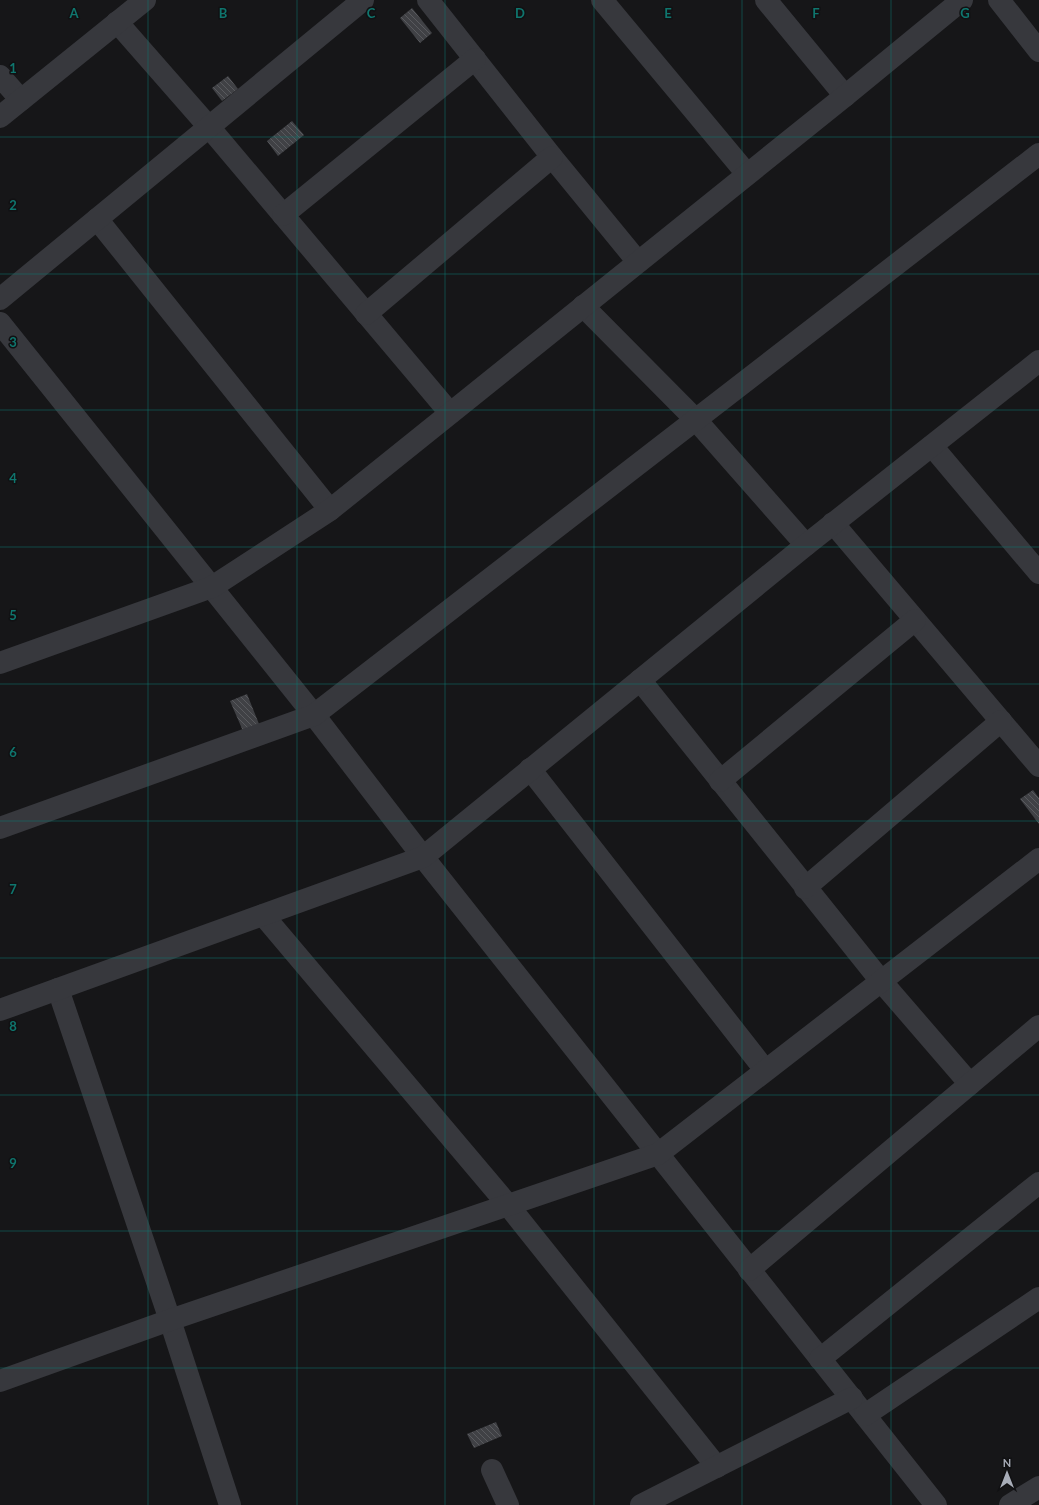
<svg xmlns="http://www.w3.org/2000/svg" width="1039" height="1505" viewBox="0 0 1039 1505" font-family="Lato,sans-serif">
<style>
.building{fill:url(#building-back-hatch)}
.lines{fill:none;stroke-linecap:round;stroke-linejoin:round}
.minor{stroke:#37383d;stroke-width:22}
.grid{fill:none;stroke:#0f766e;stroke-width:1;stroke-opacity:0.55}
.grid-label{font-size:13px;text-anchor:middle;font-weight:bold;fill:#0f766e;stroke:#111113;stroke-width:3;stroke-linejoin:round;paint-order:stroke}
</style>
<defs>
<pattern id="building-back-hatch" width="6" height="6" patternUnits="userSpaceOnUse"><rect width="6" height="6" fill="#404145"/><path d="M-1 5l2 2M0 0l6 6M5-1l2 2" fill="none" stroke="#595a5e"/></pattern>
</defs>
<rect width="100%" height="100%" fill="#161618"/>
<g class="building">
<path d="M412 8 432 33 420 43 400 18Z"/>
<path d="M228 76 238 89 222 101 212 88Z"/>
<path d="M292 121 304 135 278 156 267 141Z"/>
<path d="M247 694 259 724 243 731 230 701Z"/>
<path d="M1033 790 1039 798V824L1020 799Z"/>
<path d="M496 1422 502 1436 474 1448 467 1434Z"/>
</g>
<g class="lines">
<g class="minor">
<path d="M428 0 552 157 638 262"/>
<path d="M602 0 747 174"/>
<path d="M766 0 845 96"/>
<path d="M999 0 1039 51"/>
<path d="M117 22 209 127 450 413"/>
<path d="M0 76 21 100"/>
<path d="M0 117 145 0"/>
<path d="M283 215 475 59"/>
<path d="M97 219 330 510"/>
<path d="M0 299 363 0"/>
<path d="M583 306 696 420 806 545"/>
<path d="M366 314 552 157"/>
<path d="M0 323 314 715 423 857 936 1505"/>
<path d="M932 446 1039 573"/>
<path d="M833 523 1039 766"/>
<path d="M0 663 212 587 330 510 845 96 962 0"/>
<path d="M640 680 881 981 970 1084"/>
<path d="M530 769 765 1070"/>
<path d="M720 781 915 620"/>
<path d="M0 828 314 715 1039 154"/>
<path d="M805 888 1001 721"/>
<path d="M263 915 508 1205 717 1467"/>
<path d="M58 989 170 1320 230 1505"/>
<path d="M0 1010 423 857 806 545 1039 361"/>
<path d="M749 1270 1039 1026"/>
<path d="M820 1359 1039 1183"/>
<path d="M0 1381 170 1320 658 1154 1039 859"/>
<path d="M865 1415 1039 1298"/>
<path d="M492 1470 508 1505"/>
<path d="M641 1505 852 1398"/>
<path d="M1010 1505 1039 1487"/>
</g>
</g>
<path class="grid" d="M148 0V1505M297 0V1505M445 0V1505M594 0V1505M742 0V1505M891 0V1505M0 137H1039M0 274H1039M0 410H1039M0 547H1039M0 684H1039M0 821H1039M0 958H1039M0 1095H1039M0 1231H1039M0 1368H1039"/>
<g class="grid-label">
<text x="74" y="18">A</text>
<text x="223" y="18">B</text>
<text x="371" y="18">C</text>
<text x="520" y="18">D</text>
<text x="668" y="18">E</text>
<text x="816" y="18">F</text>
<text x="965" y="18">G</text>
<text x="13" y="73">1</text>
<text x="13" y="210">2</text>
<text x="13" y="347">3</text>
<text x="13" y="483">4</text>
<text x="13" y="620">5</text>
<text x="13" y="757">6</text>
<text x="13" y="894">7</text>
<text x="13" y="1031">8</text>
<text x="13" y="1168">9</text>
</g>
<g transform="translate(1007 1473)" stroke="#111113" stroke-width="3" paint-order="stroke">
<path d="M0-3L7 15L0 10L-7 15Z" fill="#a8adb8"/>
<text y="-6" font-size="11" font-weight="bold" text-anchor="middle" fill="#a8adb8">N</text>
</g>
</svg>
